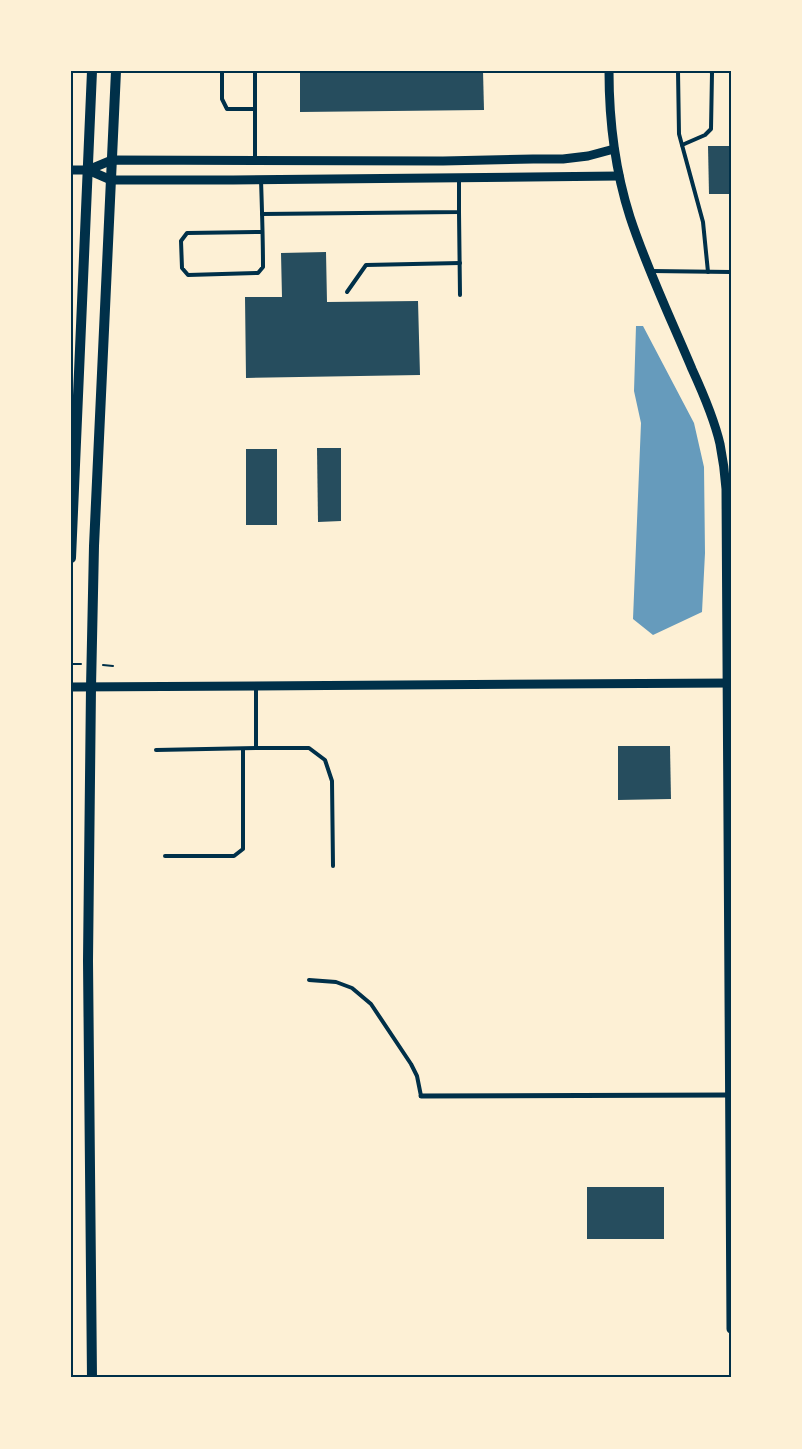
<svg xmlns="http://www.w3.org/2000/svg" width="802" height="1449" viewBox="0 0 802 1449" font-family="'DejaVu Sans',sans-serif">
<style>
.water{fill:#669bbc}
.building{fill:#264d5e}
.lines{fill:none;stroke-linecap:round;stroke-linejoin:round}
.path{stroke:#003049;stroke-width:2}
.service{stroke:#003049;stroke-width:4}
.minor{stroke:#003049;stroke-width:5}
.tertiary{stroke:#003049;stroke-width:9}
.secondary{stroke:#003049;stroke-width:10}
.neatline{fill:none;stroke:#003049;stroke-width:2}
</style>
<rect width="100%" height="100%" fill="#fdf0d5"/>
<path class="water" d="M636 326H643L694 423 704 467 705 553 702 612 653 635 633 619 641 423 634 391Z"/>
<g class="building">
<path d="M300 71H483L484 110 300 112Z"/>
<path d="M708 146H731V194H709Z"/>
<path d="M326 252 327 302 418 301 420 375 246 378 245 297H282L281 253Z"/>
<path d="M317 448H341V521L318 522Z"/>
<rect x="246" y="449" width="31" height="76"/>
<path d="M618 746H670L671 799 618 800Z"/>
<rect x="587" y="1187" width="77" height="52"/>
</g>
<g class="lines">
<g class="path">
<path d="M71 664H81"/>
<path d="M103 665 113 666"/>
</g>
<g class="service">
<path d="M222 71V99L227 109H255"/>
<path d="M255 71V161"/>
<path d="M678 71 679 134 703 222 708 272"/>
<path d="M682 145 705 135 711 129 712 73 711 71"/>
<path d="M261 180C262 209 263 238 263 267L258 273 188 275 182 268 181 241 187 233 262 232"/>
<path d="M459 212 460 295"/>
<path d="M262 214 459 212V179"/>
<path d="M651 271 731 272"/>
<path d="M347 292 366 265 460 263"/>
<path d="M256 686V748H309L325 760 332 781 333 866"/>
<path d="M156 750 256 748"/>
<path d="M165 856H234L243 849V749"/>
<path d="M309 980 336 982 352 988 371 1004 411 1064 417 1076 421 1096"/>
</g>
<path class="minor" d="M421 1096 729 1095"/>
<g class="tertiary">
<path d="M609 71C609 121 615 170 630 217 647 269 671 319 692 369 703 393 714 418 720 444 723 459 725 474 726 489L731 1329"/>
<path d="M71 170H88L112 160 443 161 533 159H563L588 156 614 149"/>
<path d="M88 170 111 180H233L619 176"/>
<path d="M71 687 731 683"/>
</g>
<g class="secondary">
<path d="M71 558 92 71"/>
<path d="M92 1378 88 961 91 687 94 546 116 71"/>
</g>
</g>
<rect width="802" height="1449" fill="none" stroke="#fdf0d5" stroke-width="145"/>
<rect x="72" y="72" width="658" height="1304" class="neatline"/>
</svg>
